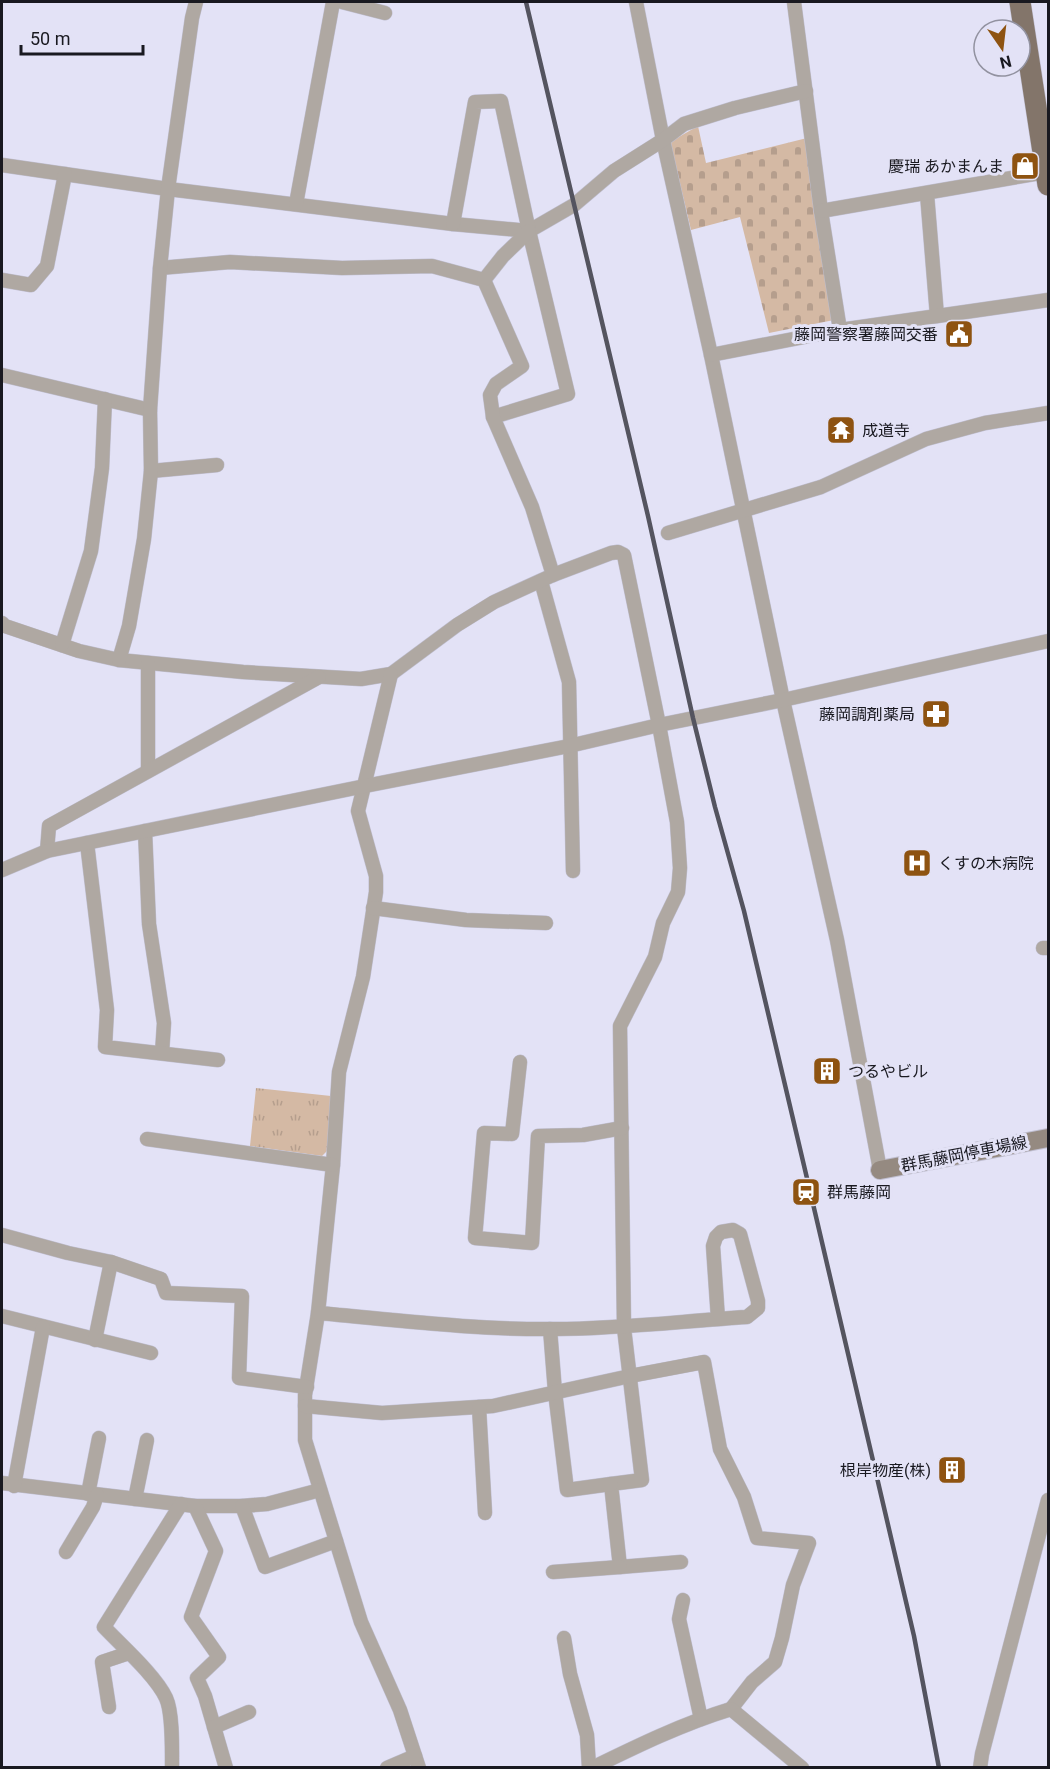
<svg xmlns="http://www.w3.org/2000/svg" width="1050" height="1769" viewBox="0 0 1050 1769" font-family="Roboto,'Noto Sans JP',sans-serif">
<style>
.cemetery{fill:url(#cemetery-stones)}
.park{fill:url(#park-tufts)}
.lines{fill:none;stroke-linecap:round;stroke-linejoin:round}
.street-casing{stroke:#bfbecf;stroke-width:15}
.secondary-casing{stroke:#bfbecf;stroke-width:20}
.primary-casing{stroke:#bfbecf;stroke-width:22}
.street{stroke:#afa8a2;stroke-width:14}
.secondary{stroke:#958a81;stroke-width:18}
.primary{stroke:#83756a;stroke-width:21}
.rail{stroke:#54545f;stroke-width:4.5}
.labels{text-anchor:middle;dominant-baseline:central;stroke-width:6;stroke-linejoin:round;paint-order:stroke}
.poi-label{font-size:16px;fill:#191920;stroke:#e3e2f6;text-anchor:end}
.street-label{font-size:16px;fill:#191920;stroke:#e3e2f6}
</style>
<defs>
<pattern id="cemetery-stones" width="16" height="16" patternUnits="userSpaceOnUse" patternTransform="scale(1.5)"><rect width="16" height="16" fill="#d4b9a4"/><path d="M2 7V4a2 2 0 0 1 4 0v3zM10 15v-3a2 2 0 0 1 4 0v3z" fill="#b59e8d"/></pattern>
<pattern id="park-tufts" width="24" height="20" patternUnits="userSpaceOnUse" patternTransform="scale(1.5)"><rect width="24" height="20" fill="#d4b9a4"/><path d="M3 7l-1-3M5 7V3M7 7l1-3M15 17l-1-3M17 17v-4M19 17l1-3" fill="none" stroke="#b59e8d"/></pattern>
</defs>
<rect width="100%" height="100%" fill="#e3e2f6"/>
<path class="cemetery" d="M698 126 706 163 807 138 834 320 769 333 740 217 691 230 670 142Z"/>
<path class="park" d="M256 1088 331 1096 327 1151 322 1156 250 1146Z"/>
<g class="lines">
<g class="street-casing">
<g id="street">
<path d="M342 2 385 13"/>
<path d="M636 2 663 140 711 355 783 700 837 940 880 1170"/>
<path d="M794 2 821 211 840 330"/>
<path d="M2 165 168 189 453 224 529 231 574 205 614 171 663 140 684 124 735 108 806 91"/>
<path d="M927 194 937 316"/>
<path d="M296 204 333 2"/>
<path d="M821 211 1046 172"/>
<path d="M453 224 475 102 501 101 529 231 568 394 493 417"/>
<path d="M160 268 230 262 342 268 432 266 484 280 522 366 496 384 490 395 493 417 532 507 553 575"/>
<path d="M2 280 31 285 47 266 65 174"/>
<path d="M484 280 503 256 529 231"/>
<path d="M711 355 840 330 1048 300"/>
<path d="M2 375 150 410"/>
<path d="M151 471 217 465"/>
<path d="M668 533 821 487 926 439 985 423 1048 413"/>
<path d="M541 581 569 682 573 871"/>
<path d="M2 623 5 626 79 651 119 660 243 672 361 679 391 674 457 625 494 602 553 575 611 553 618 552 624 555 659 725 677 822 680 868 678 892 663 923 655 957 620 1026 624 1328 642 1480 611 1484 620 1567 681 1562"/>
<path d="M62 645 91 551 102 468 105 399"/>
<path d="M119 660 129 626 144 539 151 471 150 410 160 268 168 189 192 18 196 2"/>
<path d="M148 663V771"/>
<path d="M391 674 358 811 376 876V892L363 977 339 1072 333 1165 318 1313 305 1395V1440L361 1622 400 1710 419 1768"/>
<path d="M145 831 149 924 164 1023 162 1053"/>
<path d="M87 843 107 1010 105 1047 218 1060"/>
<path d="M47 851 49 826 319 677"/>
<path d="M2 870 47 851 365 786 569 746 659 725 783 700 1048 641"/>
<path d="M373 908 466 920 546 923"/>
<path d="M1043 948H1048"/>
<path d="M520 1062 512 1134 484 1133 475 1238 532 1243 538 1136 583 1135 622 1128"/>
<path d="M147 1139 333 1165"/>
<path d="M2 1235 68 1253 111 1262 161 1279 166 1293 242 1296 239 1378 307 1387"/>
<path d="M318 1313C397 1320 476 1330 555 1329 620 1329 683 1321 747 1317L758 1308V1301L740 1234 733 1230 721 1232 716 1237 713 1246 718 1319"/>
<path d="M2 1316 151 1353"/>
<path d="M550 1329 555 1392 567 1490 611 1484"/>
<path d="M95 1340 111 1262"/>
<path d="M305 1406 382 1413 493 1406 630 1376 704 1362 720 1449 744 1497 757 1538 809 1543 793 1585 782 1638 775 1662 752 1682 731 1709"/>
<path d="M479 1407 485 1513"/>
<path d="M2 1483 195 1506H242L267 1504 320 1490"/>
<path d="M14 1486 43 1327"/>
<path d="M88 1494 99 1438"/>
<path d="M135 1499 147 1440"/>
<path d="M195 1506 216 1551 191 1617 219 1657 197 1678 205 1696 226 1768"/>
<path d="M242 1506 265 1567 336 1541"/>
<path d="M66 1552 93 1507 97 1495"/>
<path d="M553 1572 620 1567"/>
<path d="M683 1600 679 1619 701 1719"/>
<path d="M564 1638 570 1674 587 1735 589 1768"/>
<path d="M109 1707 102 1662 129 1653"/>
<path d="M214 1727 249 1712"/>
<path d="M172 1768C172 1750 173 1713 166 1698 156 1676 121 1645 104 1627L181 1504"/>
<path d="M387 1768 415 1756"/>
<path d="M592 1768C637 1746 682 1724 731 1709L802 1768"/>
<path d="M980 1768 982 1754 1048 1500"/>
</g>
</g>
<g class="secondary-casing">
<path id="secondary" d="M880 1170 1048 1138"/>
</g>
<g class="primary-casing">
<path id="primary" d="M1020 2 1048 185"/>
</g>
<use href="#street" class="street"/>
<use href="#secondary" class="secondary"/>
<use href="#primary" class="primary"/>
<path class="rail" d="M526 2 648 516 693 718 715 807 744 911 810 1191 914 1636 939 1768"/>
</g>
<defs>
<g id="shop-square" transform="scale(1.5)"><rect x="-9" y="-9" width="18" height="18" rx="4" fill="#8e5311" stroke="#e3e2f6"/><path d="M-5-2.5h2.3a2.7 3.5 0 0 1 5.4 0H5L5.5 6h-11ZM-1.5-2.5h3a1.5 2.3 0 0 0-3 0Z" fill="#fff"/></g>
<g id="civic-square" transform="scale(1.5)"><rect x="-9" y="-9" width="18" height="18" rx="4" fill="#8e5311" stroke="#e3e2f6"/><path d="M-.6-6.5H3V-4.5H.6V-3L4-1V1h2V6H-6V1h2V-1L-.6-3ZM-1.2 2.5V6h2.4V2.5Z" fill="#fff"/></g>
<g id="temple-square" transform="scale(1.5)"><rect x="-9" y="-9" width="18" height="18" rx="4" fill="#8e5311" stroke="#e3e2f6"/><path d="M0-6L5-2H3V0L6.5 2.5H4V6H1.5V3h-3V6H-4V2.5H-6.5L-3 0V-2H-5Z" fill="#fff"/></g>
<g id="pharmacy-square" transform="scale(1.5)"><rect x="-9" y="-9" width="18" height="18" rx="4" fill="#8e5311" stroke="#e3e2f6"/><path d="M-2-6h4v4h4v4h-4v4h-4v-4h-4v-4h4Z" fill="#fff"/></g>
<g id="hospital-square" transform="scale(1.5)"><rect x="-9" y="-9" width="18" height="18" rx="4" fill="#8e5311" stroke="#e3e2f6"/><path d="M-5-5h3v3.5h4V-5h3V5h-3V1.5h-4V5h-3Z" fill="#fff"/></g>
<g id="building-square" transform="scale(1.5)"><rect x="-9" y="-9" width="18" height="18" rx="4" fill="#8e5311" stroke="#e3e2f6"/><path d="M-4-6H4V6H1V3H-1V6H-4ZM-2.5-4.3h1.7v1.8h-1.7ZM.8-4.3h1.7v1.8H.8ZM-2.5-1h1.7V.8h-1.7ZM.8-1h1.7V.8H.8Z" fill="#fff"/></g>
<g id="station-square" transform="scale(1.5)"><rect x="-9" y="-9" width="18" height="18" rx="4" fill="#8e5311" stroke="#e3e2f6"/><path d="M-3-6H3Q5-6 5-4V2Q5 4 3 4L4.5 6H3L1.5 4h-3L-3 6H-4.5L-3 4Q-5 4-5 2V-4Q-5-6-3-6ZM-3.5-4v3h7v-3ZM-3.5 1v1.5H-2V1ZM2 1v1.5H3.5V1Z" fill="#fff"/></g>
</defs>
<g fill-rule="evenodd">
<use href="#shop-square" x="1025" y="166"/>
<use href="#civic-square" x="959" y="334"/>
<use href="#temple-square" x="841" y="430"/>
<use href="#pharmacy-square" x="936" y="714"/>
<use href="#hospital-square" x="917" y="863"/>
<use href="#building-square" x="827" y="1071"/>
<use href="#station-square" x="806" y="1192"/>
<use href="#building-square" x="952" y="1470"/>
</g>
<g class="labels">
<g class="poi-label">
<text x="1004" y="166">慶瑞 あかまんま</text>
<text x="938" y="334">藤岡警察署藤岡交番</text>
<text x="862" y="430" text-anchor="start">成道寺</text>
<text x="915" y="714">藤岡調剤薬局</text>
<text x="938" y="863" text-anchor="start">くすの木病院</text>
<text x="848" y="1071" text-anchor="start">つるやビル</text>
<text x="827" y="1192" text-anchor="start">群馬藤岡</text>
<text x="931" y="1470">根岸物産(株)</text>
</g>
<g class="street-label">
<text transform="translate(964 1154) rotate(-11)">群馬藤岡停車場線</text>
</g>
</g>
<rect width="1050" height="1769" fill="none" stroke="#191920" stroke-width="6"/>
<g transform="translate(1002 48) rotate(166)"><circle r="28" fill="#e3e2f6" stroke="#9292a0" stroke-width="1.5"/>
<path d="M0-4.5L10 22L0 15L-10 22Z" fill="#8e5311"/>
<text y="-9" font-size="16" font-weight="bold" text-anchor="middle" fill="#191920">N</text>
</g>
<path d="M21 45v9h122v-9" fill="none" stroke="#191920" stroke-width="3"/>
<text x="30" y="45" font-size="18" fill="#191920" stroke="#e3e2f6" stroke-width="4.5" paint-order="stroke">50 m</text>
</svg>
